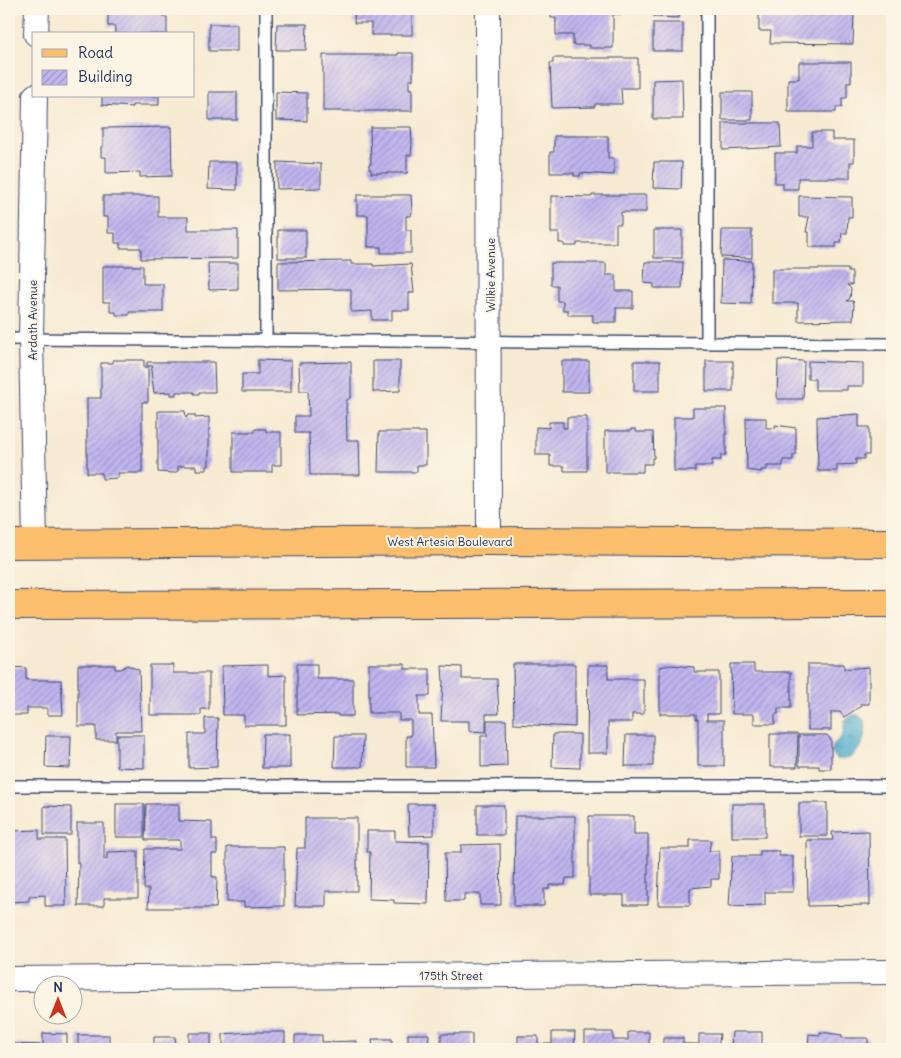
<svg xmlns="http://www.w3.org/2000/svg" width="901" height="1058" viewBox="0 0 901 1058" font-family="Delius,sans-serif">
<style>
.water{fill:url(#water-ripples);stroke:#346e95}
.building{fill:url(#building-hatch)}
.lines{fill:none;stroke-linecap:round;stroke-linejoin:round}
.service-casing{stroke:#3c4b6f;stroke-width:14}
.minor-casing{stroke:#3c4b6f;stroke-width:26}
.primary-casing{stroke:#3c4b6f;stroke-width:30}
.service{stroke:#fff;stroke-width:11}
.minor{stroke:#fff;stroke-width:24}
.primary{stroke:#fabe6d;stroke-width:28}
.labels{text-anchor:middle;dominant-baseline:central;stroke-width:4;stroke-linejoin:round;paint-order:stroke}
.street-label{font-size:12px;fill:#1b2f5e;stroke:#fcf5e5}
</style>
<defs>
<pattern id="water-ripples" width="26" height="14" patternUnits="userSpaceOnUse" patternTransform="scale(1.25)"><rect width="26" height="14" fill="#4dadcc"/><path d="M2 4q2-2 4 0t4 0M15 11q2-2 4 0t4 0" fill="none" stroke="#3f8da9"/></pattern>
<pattern id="building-hatch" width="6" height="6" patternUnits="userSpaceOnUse" patternTransform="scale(1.25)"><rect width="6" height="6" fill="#c1b5ef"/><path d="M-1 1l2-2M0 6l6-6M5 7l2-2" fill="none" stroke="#9c94c5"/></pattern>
</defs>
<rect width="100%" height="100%" fill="#fcf5e5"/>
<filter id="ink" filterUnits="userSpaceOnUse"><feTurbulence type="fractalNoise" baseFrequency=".02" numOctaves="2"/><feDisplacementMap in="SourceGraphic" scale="10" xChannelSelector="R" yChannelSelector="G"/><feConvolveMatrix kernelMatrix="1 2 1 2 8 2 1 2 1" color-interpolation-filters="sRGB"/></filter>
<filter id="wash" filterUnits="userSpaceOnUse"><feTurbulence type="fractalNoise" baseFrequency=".0096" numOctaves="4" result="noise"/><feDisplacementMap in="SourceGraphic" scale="20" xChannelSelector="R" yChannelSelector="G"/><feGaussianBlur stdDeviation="1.12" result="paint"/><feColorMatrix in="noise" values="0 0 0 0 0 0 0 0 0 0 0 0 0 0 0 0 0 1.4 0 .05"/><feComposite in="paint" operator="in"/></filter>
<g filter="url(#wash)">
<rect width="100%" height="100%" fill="#f7ead2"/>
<path class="water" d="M853 715H858L865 721C868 737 857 764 837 759L832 753 833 745 843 735 845 720Z"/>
<g id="blocks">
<g class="building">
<path d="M108 9H164L163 17H167V34H115V26H108Z"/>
<path d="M355 9H408V14H412V35H371V23H354Z"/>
<path d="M551 9H624V14H613V48H590V45H573V35H556V18H551Z"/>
<path d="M654 9H679V18L654 17Z"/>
<path d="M722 9H752V12H721Z"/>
<path d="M767 9H854L853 44 770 43 771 31H759V12H767Z"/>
<rect x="653" y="23" width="30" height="28"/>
<rect x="209" y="24" width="28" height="27"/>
<path d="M277 24H307L306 50H276Z"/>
<path d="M398 53H413V80H409V89H412V111H323V55H398Z"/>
<path d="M553 58H638V88H621L622 104H595V107L552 108 550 63H553Z"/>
<path d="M799 62H851V82H847V98H842V107H836V112H788V79H799Z"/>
<path d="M682 79 683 119H653V80Z"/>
<rect x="209" y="92" width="28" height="28"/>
<path d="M276 92 307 93V121L276 120Z"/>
<rect x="722" y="92" width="30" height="28"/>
<path d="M102 96H159V105H132V107L102 105Z"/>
<path d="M723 123H780L781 147 723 150Z"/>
<path d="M171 127 172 176 140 177V172L106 173V157H101V147H103V128Z"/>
<path d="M370 127H411L412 143 411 155H407V173H371V169H369V164H371Z"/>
<path d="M812 132H832V140H854V162H850V178H798V189H783V183H775V153H797V146H812Z"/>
<path d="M554 136H608V158H614V175L580 173V176H574V173H550V152H554Z"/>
<path d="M209 162H237V190L208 189Z"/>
<path d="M277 162 321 164V188L277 189Z"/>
<path d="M654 162H682L681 189 653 188Z"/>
<path d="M357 195H411L412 211 411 216H406V230H411V253H381V247H368V215H357Z"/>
<path d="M592 195H646V212H621V224H616V243H577V246H564V243H559V233H551V196L592 197Z"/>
<path d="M103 196H158V217H188V230H238V258L141 259V248H120V243H115V233H108V217H103Z"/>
<path d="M799 196 852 197V217H848L847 233H842L841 243H836V247H809V232H806L809 217H799Z"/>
<rect x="278" y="230" width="28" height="28"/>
<rect x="654" y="230" width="28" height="28"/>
<path d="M722 230H752V258L721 257Z"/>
<path d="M722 260 752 261 751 304 721 303Z"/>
<path d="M351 261V264H373V266L411 264 414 293H409V310H392V320H372V311L351 312V289L278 290V262Z"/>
<path d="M645 262H683L682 288H654V284L644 283Z"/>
<path d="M208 263H238V289L209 290Z"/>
<path d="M551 263H606V275H616V291H633V308H616V322H593V315H568V310H563V301H557V285H551Z"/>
<path d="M103 266H143V284H163V312H129V315H116V312H110V302H103Z"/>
<path d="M772 269H848V272H852V285H847L851 289 850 298 847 301H853L854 304 853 320 798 321V303H772Z"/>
<path d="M113 360H144V367H148V402H142V473H118V478L102 479V473H87V398H101V363H113Z"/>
<path d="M258 360 291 361V392H242V374H258Z"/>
<path d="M778 360 804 361 803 399H777Z"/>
<path d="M373 361H400V391L373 392Z"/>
<rect x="562" y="361" width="27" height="31"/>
<rect x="634" y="361" width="26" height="30"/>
<rect x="706" y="361" width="27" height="30"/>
<path d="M808 361 863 363V386H847V390H815V379H808Z"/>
<path d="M147 362H214L215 392H199V394H194V392H176V395H171V392L154 393 151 371 153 366H147Z"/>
<path d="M351 362V397L346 401 347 440H359L360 475H310L309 433H295V416H309L308 391H300L299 363Z"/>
<path d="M693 408H726V455H721V460H712V466H695V471H674V417H693Z"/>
<path d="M158 411H185L186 418 188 415H195V418L209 417V466H207V470H196V466H178V471L174 473 158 472Z"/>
<path d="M859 414V427H869V455H864V459H856V464L837 465V471H818L817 417Z"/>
<path d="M567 417H587V471H564V466H550V455H536V427L549 428V422H563V428H567Z"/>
<path d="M746 418H766V428H776L775 425 796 428V455H793V460H783V466H767V470H761V472L747 470Z"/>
<path d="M255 429H266V432H281V465H272V472H233V432H255Z"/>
<path d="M631 429H636V432H653L654 458H652V464H643V472H605V431H631Z"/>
<path d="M379 432H426V465H417V472H378Z"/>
<path d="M297 664H317V679H353V716H338V714L297 715Z"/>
<path d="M369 664H405V669H430V696H419V715H432L434 767H406V736H411V720H399V713H369Z"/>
<path d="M513 664H575V727L514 724Z"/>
<path d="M731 664H754V672H791V708H778V714H775V724H754V714H732Z"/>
<path d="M808 664H844V669L869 667V704H859L861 706 844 717 840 712H831V730H808Z"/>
<path d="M78 665H115V669H121L127 665 139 670 141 731H116V740H96V726H78Z"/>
<path d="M150 665H173V673H209V709H201V715H150Z"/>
<path d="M268 665V676L286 675V725H244V715H223L222 666Z"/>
<path d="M588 665H608V679H644V714H632V722H608V753H587Z"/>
<path d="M671 665 694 667V672H719V714H707V720H724V766H698V719H696V714H660V667Z"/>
<path d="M442 666 462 667V679H497L499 714H486V732L469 731V721H441L443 681Z"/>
<path d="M9 667 26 668V680H61L63 715H47V708H27V715H9Z"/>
<path d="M205 718H218L217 767 189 768V734H205Z"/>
<path d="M487 720H506L507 766 481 767V736H487Z"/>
<path d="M263 734H290V768H262Z"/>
<path d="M553 734H580V768L552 767Z"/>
<path d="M770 734H798L797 767H770Z"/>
<path d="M117 735H144V768L117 767Z"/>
<path d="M626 735H653V766H625Z"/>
<path d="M799 735H827L831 740V769H819V766H799Z"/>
<path d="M46 736H71L70 768 45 767Z"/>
<path d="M335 736H363L362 767H334Z"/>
<rect x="799" y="803" width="28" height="33"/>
<rect x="116" y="804" width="28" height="33"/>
<path d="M146 804H179V821L212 822V840H217V854H212V877H217L216 908H148L149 889H144L145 849H180V840H145Z"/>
<path d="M408 804H434V835L409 836Z"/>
<rect x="732" y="804" width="33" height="33"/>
<rect x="477" y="805" width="27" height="30"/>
<path d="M44 806 71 807V835H44Z"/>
<path d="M515 816H575V878H566L565 885H549V889H544V906H514Z"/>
<path d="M589 816H634V834H648V905H624V895H589Z"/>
<path d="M305 818H357V891H326V906H295L297 848H305Z"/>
<path d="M77 823H104V859H107V852L138 851V898H104V906H78L79 863H77Z"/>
<path d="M39 830V839H65L66 906H45V895L29 896V901L10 902 9 831Z"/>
<path d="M367 831H395V841L429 842 428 904 394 903V900L369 899 370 852H367Z"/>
<path d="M869 831 870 905 808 906 807 840H833L832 832Z"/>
<path d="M690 840H711L709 851H719V879H711V886L690 888V905H658L660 848H690Z"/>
<path d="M500 844 501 905H480V894H464V901H446L445 853H461V845Z"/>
<path d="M227 847H284V906L244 907V902H227Z"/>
<path d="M760 851H779V856H793V892H765V905L729 906 732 856H760Z"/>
<path d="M251 1032H285V1049H223V1034Z"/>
<path d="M552 1032H575L574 1049H518V1036H538V1044H552Z"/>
<path d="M585 1032H613V1040H628V1032H649V1049H585Z"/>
<path d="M732 1032H762V1049H731Z"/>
<path d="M820 1032 842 1035V1038H868V1049H808L809 1034 820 1035Z"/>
<path d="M43 1033 67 1034V1049H9V1044L43 1045Z"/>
<path d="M189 1033H211V1049H154V1037H175L176 1044H189Z"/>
<path d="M408 1034H429L428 1049H373L372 1039H392V1044H408Z"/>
<rect x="441" y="1034" width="31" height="15"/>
<path d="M699 1034H720L718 1049 663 1048V1038H683V1044H699Z"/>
<rect x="78" y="1035" width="31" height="14"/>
<path d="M295 1035H322V1042L356 1041V1049H295Z"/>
</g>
</g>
</g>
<g filter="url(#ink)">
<use href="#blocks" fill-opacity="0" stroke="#3c4b6f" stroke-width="1"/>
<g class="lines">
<g class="service-casing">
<g id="service">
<path d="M266 9V341"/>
<path d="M707 9V343"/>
<path d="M9 339 892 344"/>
<path d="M9 786H892"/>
</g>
</g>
<g class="minor-casing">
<g id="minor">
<path d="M488 9 489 541"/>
<path d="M36 34 37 9"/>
<path d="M35 96 31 338 35 544"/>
<path d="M9 979 892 972"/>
</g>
</g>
<g class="primary-casing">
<g id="primary">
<path d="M9 544 489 541 892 543"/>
<path d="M9 605 892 603"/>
</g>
</g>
<use href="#service" class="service"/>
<use href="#minor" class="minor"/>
<use href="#primary" class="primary"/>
</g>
</g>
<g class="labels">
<g class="street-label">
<text transform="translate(490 275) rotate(-90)">Wilkie Avenue</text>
<text transform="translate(32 320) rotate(-90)">Ardath Avenue</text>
<text x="450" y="541">West Artesia Boulevard</text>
<text x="451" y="975">175th Street</text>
</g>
</g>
<rect width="901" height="1058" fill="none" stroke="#fcf5e5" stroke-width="30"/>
<rect x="32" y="32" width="162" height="65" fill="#fcf5e5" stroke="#a2a6af"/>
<rect x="42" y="49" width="25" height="8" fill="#fabe6d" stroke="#a2a6af"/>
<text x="78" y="58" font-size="15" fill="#1b2f5e">Road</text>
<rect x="42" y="70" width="25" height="15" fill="url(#building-hatch)" stroke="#a2a6af"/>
<text x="78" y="82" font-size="15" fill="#1b2f5e">Building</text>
<g transform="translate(58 1000)"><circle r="24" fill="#fcf5e5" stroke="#a2a6af"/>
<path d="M0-4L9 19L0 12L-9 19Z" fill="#c8321e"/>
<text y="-8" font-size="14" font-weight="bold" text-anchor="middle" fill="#1b2f5e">N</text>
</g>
</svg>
